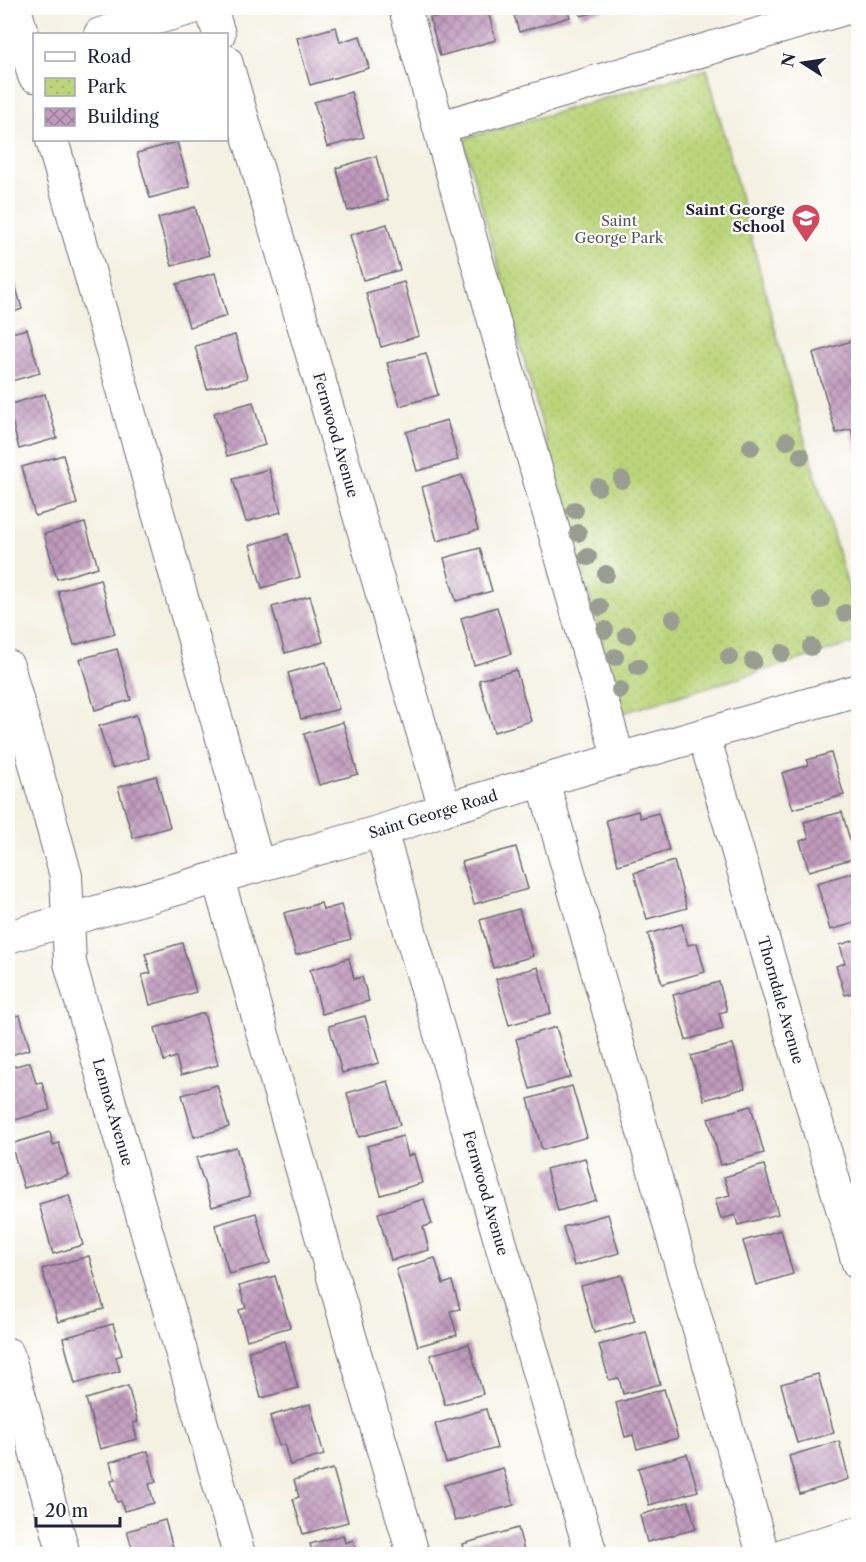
<svg xmlns="http://www.w3.org/2000/svg" width="866" height="1562" viewBox="0 0 866 1562" font-family="'Libre Caslon Text',serif">
<style>
.park{fill:url(#park-dots);stroke:#6f7c5b;stroke-width:1.5}
.building{fill:url(#building-cross-hatch)}
.lines{fill:none;stroke-linecap:round;stroke-linejoin:round}
.minor-casing{stroke:#6c6a75;stroke-width:34}
.minor{stroke:#fff;stroke-width:32}
.tree{fill:#9a9d91}
.labels{text-anchor:middle;dominant-baseline:central;stroke-width:4.5;stroke-linejoin:round;paint-order:stroke}
.poi-label{font-size:15px;font-weight:bold;fill:#22223b;stroke:#fff;text-anchor:end}
.park-label{font-size:15px;fill:#50584e;stroke:#fff}
.street-label{font-size:15px;fill:#22223b;stroke:#fff}
</style>
<defs>
<pattern id="park-dots" width="8" height="8" patternUnits="userSpaceOnUse" patternTransform="scale(1.5)"><rect width="8" height="8" fill="#bcd57b"/><path d="M2 2h.1M6 6h.1" fill="none" stroke="#a1b76b" stroke-width="1.8" stroke-linecap="round"/></pattern>
<pattern id="building-cross-hatch" width="8" height="8" patternUnits="userSpaceOnUse" patternTransform="scale(1.5)"><rect width="8" height="8" fill="#c19bbd"/><path d="M0 0l8 8M0 8l8-8" fill="none" stroke="#9c7e9b"/></pattern>
</defs>
<rect width="100%" height="100%" fill="#fff"/>
<filter id="ink" filterUnits="userSpaceOnUse"><feTurbulence type="fractalNoise" baseFrequency=".0167" numOctaves="2"/><feDisplacementMap in="SourceGraphic" scale="12" xChannelSelector="R" yChannelSelector="G"/><feConvolveMatrix kernelMatrix="1 2 1 2 8 2 1 2 1" color-interpolation-filters="sRGB"/></filter>
<filter id="wash" filterUnits="userSpaceOnUse"><feTurbulence type="fractalNoise" baseFrequency=".008" numOctaves="4" result="noise"/><feDisplacementMap in="SourceGraphic" scale="24" xChannelSelector="R" yChannelSelector="G"/><feGaussianBlur stdDeviation="1.35" result="paint"/><feColorMatrix in="noise" values="0 0 0 0 0 0 0 0 0 0 0 0 0 0 0 0 0 1.4 0 .05"/><feComposite in="paint" operator="in"/></filter>
<g filter="url(#wash)">
<rect width="100%" height="100%" fill="#f4f1e2"/>
<path class="park" d="M707 69 798 417 858 620V642L622 713 463 139Z"/>
<g id="blocks">
<g class="building">
<path d="M467 8H487L496 40 440 56 430 18Z"/>
<path d="M512 8H567L570 17 519 32Z"/>
<path d="M579 8H608L581 16Z"/>
<path d="M336 27 340 42 360 36 369 68 310 85 297 38Z"/>
<path d="M351 92 364 137 327 147 314 102Z"/>
<path d="M177 142 190 187 150 198 137 153Z"/>
<path d="M376 156 388 200 348 211 336 168Z"/>
<path d="M195 207 209 255 172 266 158 218Z"/>
<path d="M387 224 400 270 363 280 350 235Z"/>
<path d="M8 259 22 309 8 314Z"/>
<path d="M215 273 227 316 189 327 177 284Z"/>
<path d="M404 282 419 336 381 347 366 293Z"/>
<path d="M27 329 40 373 8 382V334Z"/>
<path d="M235 335 247 378 207 389 195 346Z"/>
<path d="M858 339V454L851 429 836 433 813 353Z"/>
<path d="M426 353 438 395 400 406 387 363Z"/>
<path d="M45 394 57 438 19 449 8 405Z"/>
<path d="M253 402 265 445 227 456 214 413Z"/>
<path d="M447 420 458 460 417 471 406 432Z"/>
<path d="M63 455 77 504 35 516 22 467Z"/>
<path d="M269 469 281 512 246 522 233 479Z"/>
<path d="M462 475 478 530 437 541 422 487Z"/>
<path d="M85 523 98 567 57 579 44 534Z"/>
<path d="M288 534 300 577 262 588 250 545Z"/>
<path d="M480 548 492 591 456 601 444 558Z"/>
<path d="M100 579 115 634 74 645 58 591Z"/>
<path d="M310 596 323 642 285 653 272 607Z"/>
<path d="M497 607 511 654 474 665 461 618Z"/>
<path d="M117 649 131 700 95 710 80 659Z"/>
<path d="M326 662 339 709 301 719 288 673Z"/>
<path d="M516 670 531 721 494 732 479 680Z"/>
<path d="M136 715 149 758 112 768 99 726Z"/>
<path d="M343 722 358 774 319 785 304 734Z"/>
<path d="M831 753 844 795 793 809 782 773 808 765 807 760Z"/>
<path d="M156 776 170 827 133 838 118 787Z"/>
<path d="M638 811 640 818 658 813 669 850 618 865 606 820Z"/>
<path d="M842 812 855 858 809 871 800 841 809 838 804 822Z"/>
<path d="M516 847 528 889 474 904 462 862Z"/>
<path d="M674 861 687 908 647 919 634 873Z"/>
<path d="M858 871V922L830 930 817 883Z"/>
<path d="M321 903 323 910 341 905 351 939 296 955 284 913Z"/>
<path d="M519 909 533 956 493 968 480 920Z"/>
<path d="M682 924 688 945 697 943 705 972 662 984 648 934Z"/>
<path d="M858 939V991L845 995 836 966 845 963 840 945Z"/>
<path d="M182 943 196 992 150 1005 142 975 151 973 145 954Z"/>
<path d="M349 958 354 979 362 977 369 1001 322 1014 310 970Z"/>
<path d="M538 967 551 1013 509 1025 496 979Z"/>
<path d="M719 982 727 1011 719 1013 723 1029 686 1040 673 995Z"/>
<path d="M8 999 13 1016 20 1015 30 1049 8 1056Z"/>
<path d="M858 1007V1034L851 1009Z"/>
<path d="M204 1013 218 1065 181 1075 176 1057 164 1061 155 1028Z"/>
<path d="M365 1016 379 1063 342 1073 329 1026Z"/>
<path d="M556 1027 571 1077 530 1089 516 1039Z"/>
<path d="M733 1044 745 1088 704 1100 691 1056Z"/>
<path d="M30 1062 36 1083 42 1082 50 1110 8 1122V1068Z"/>
<path d="M388 1081 400 1125 359 1137 347 1093Z"/>
<path d="M217 1085 229 1127 194 1137 182 1095Z"/>
<path d="M572 1086 587 1137 542 1150 528 1099Z"/>
<path d="M751 1106 764 1153 721 1165 708 1118Z"/>
<path d="M50 1132 53 1145 59 1143 68 1175 24 1188 11 1144Z"/>
<path d="M403 1136 408 1156 414 1154 422 1183 381 1195 367 1146Z"/>
<path d="M236 1147 250 1196 212 1207 196 1158Z"/>
<path d="M585 1158 596 1200 558 1211 546 1169Z"/>
<path d="M764 1165 778 1214 738 1225 735 1215 721 1219 715 1199 730 1195 724 1177Z"/>
<path d="M69 1195 83 1245 53 1254 39 1204Z"/>
<path d="M424 1199 432 1224 423 1227 429 1250 391 1260 378 1213Z"/>
<path d="M256 1213 270 1263 229 1274 215 1225Z"/>
<path d="M608 1214 619 1253 574 1266 563 1227Z"/>
<path d="M781 1230 793 1274 756 1285 743 1241Z"/>
<path d="M89 1256 104 1309 58 1322 42 1269Z"/>
<path d="M435 1258 443 1284 452 1281 460 1309 450 1311 457 1335 418 1346 396 1269Z"/>
<path d="M622 1275 635 1321 594 1333 581 1286Z"/>
<path d="M275 1276 290 1327 247 1340 239 1310 246 1308 239 1286Z"/>
<path d="M113 1324 122 1355 116 1357 120 1371 75 1384 63 1338Z"/>
<path d="M646 1332 660 1384 623 1394 619 1378 609 1380 599 1345Z"/>
<path d="M285 1341 298 1388 261 1398 248 1351Z"/>
<path d="M469 1344 483 1394 445 1405 430 1355Z"/>
<path d="M818 1374 834 1433 797 1443 781 1384Z"/>
<path d="M128 1386 138 1422 133 1423 137 1439 100 1449 86 1399Z"/>
<path d="M664 1389 678 1438 637 1449 633 1435 625 1437 616 1403Z"/>
<path d="M310 1404 324 1455 290 1465 284 1444 279 1446 270 1416Z"/>
<path d="M486 1409 497 1448 446 1463 435 1424Z"/>
<path d="M839 1441 849 1479 800 1494 789 1456Z"/>
<path d="M148 1451 156 1482 149 1484 154 1503 124 1511 121 1501 117 1502 111 1481 115 1480 110 1462Z"/>
<path d="M687 1454 698 1491 649 1505 638 1468Z"/>
<path d="M503 1468 514 1505 455 1521 444 1485Z"/>
<path d="M333 1469 348 1522 303 1534 293 1499 299 1497 294 1480Z"/>
<path d="M688 1501 696 1529 647 1542 640 1515Z"/>
<path d="M165 1520 175 1554H134L127 1531Z"/>
<path d="M518 1528 525 1554H465L463 1544Z"/>
<path d="M343 1535 345 1543 353 1540 357 1554H313L310 1544Z"/>
</g>
</g>
</g>
<g filter="url(#ink)">
<use href="#blocks" fill-opacity="0" stroke="#6c6a75" stroke-width="1.5"/>
<g class="lines">
<g class="minor-casing">
<g id="minor">
<path d="M15 8 34 76"/>
<path d="M211 8 219 34"/>
<path d="M405 8 619 760"/>
<path d="M100 34 193 8"/>
<path d="M226 61 445 809"/>
<path d="M440 127 848 8"/>
<path d="M52 140 258 865"/>
<path d="M8 666 66 876 70 963 239 1554"/>
<path d="M704 736 858 1263"/>
<path d="M543 781 763 1554"/>
<path d="M381 831 591 1554"/>
<path d="M218 879 413 1554"/>
<path d="M8 937 381 831 445 809 858 690"/>
<path d="M8 1354 64 1554"/>
<path d="M785 1554 858 1533"/>
</g>
</g>
<use href="#minor" class="minor"/>
</g>
<g class="tree">
<circle cx="787" cy="441" r="9"/>
<circle cx="751" cy="447" r="9"/>
<circle cx="801" cy="456" r="9"/>
<circle cx="622" cy="480" r="9"/>
<circle cx="598" cy="487" r="9"/>
<circle cx="575" cy="510" r="9"/>
<circle cx="578" cy="533" r="9"/>
<circle cx="588" cy="557" r="9"/>
<circle cx="606" cy="574" r="9"/>
<circle cx="821" cy="600" r="9"/>
<circle cx="600" cy="607" r="9"/>
<circle cx="845" cy="613" r="9"/>
<circle cx="673" cy="619" r="9"/>
<circle cx="605" cy="630" r="9"/>
<circle cx="627" cy="635" r="9"/>
<circle cx="811" cy="647" r="9"/>
<circle cx="782" cy="653" r="9"/>
<circle cx="615" cy="657" r="9"/>
<circle cx="729" cy="657" r="9"/>
<circle cx="753" cy="661" r="9"/>
<circle cx="638" cy="667" r="9"/>
<circle cx="620" cy="690" r="9"/>
</g>
</g>
<defs>
<g id="school-pin" transform="scale(1.5)"><path d="M0 17L-7.5 6A9.5 9.5 0 1 1 7.5 6Z" fill="#d1495b" stroke="#fff"/><path d="M0-5L7-2L0 1L-7-2ZM-4 1L0 2.5L4 1V4Q0 6-4 4Z" fill="#fff"/></g>
</defs>
<g fill-rule="evenodd">
<use href="#school-pin" x="806" y="218"/>
</g>
<g class="labels">
<g class="poi-label">
<text x="785" y="209">Saint George<tspan x="785" dy="17">School</tspan></text>
</g>
<g class="park-label">
<text x="619" y="220">Saint<tspan x="619" dy="17">George Park</tspan></text>
</g>
<g class="street-label">
<text transform="translate(336 435) rotate(74)">Fernwood Avenue</text>
<text transform="translate(433 814) rotate(-17)">Saint George Road</text>
<text transform="translate(781 1000) rotate(74)">Thorndale Avenue</text>
<text transform="translate(113 1112) rotate(74)">Lennox Avenue</text>
<text transform="translate(486 1193) rotate(74)">Fernwood Avenue</text>
</g>
</g>
<rect width="866" height="1562" fill="none" stroke="#fff" stroke-width="30"/>
<rect x="33" y="33" width="195" height="108" fill="#ffffff" stroke="#a7a7b1" stroke-width="1.5"/>
<rect x="45" y="52" width="30" height="9" fill="#ffffff" stroke="#a7a7b1" stroke-width="1.5"/>
<text x="87" y="63" font-size="18" fill="#22223b">Road</text>
<rect x="45" y="78" width="30" height="18" fill="url(#park-dots)" stroke="#a7a7b1" stroke-width="1.5"/>
<text x="87" y="93" font-size="18" fill="#22223b">Park</text>
<rect x="45" y="108" width="30" height="18" fill="url(#building-cross-hatch)" stroke="#a7a7b1" stroke-width="1.5"/>
<text x="87" y="123" font-size="18" fill="#22223b">Building</text>
<g transform="translate(803 63) rotate(282)" stroke="#ffffff" stroke-width="4.5" paint-order="stroke">
<path d="M0-4.5L10 22L0 15L-10 22Z" fill="#22223b"/>
<text y="-9" font-size="16" font-weight="bold" text-anchor="middle" fill="#22223b">N</text>
</g>
<path d="M36 1517v9h84v-9" fill="none" stroke="#22223b" stroke-width="3"/>
<text x="45" y="1517" font-size="18" fill="#22223b" stroke="#ffffff" stroke-width="4.5" paint-order="stroke">20 m</text>
</svg>
